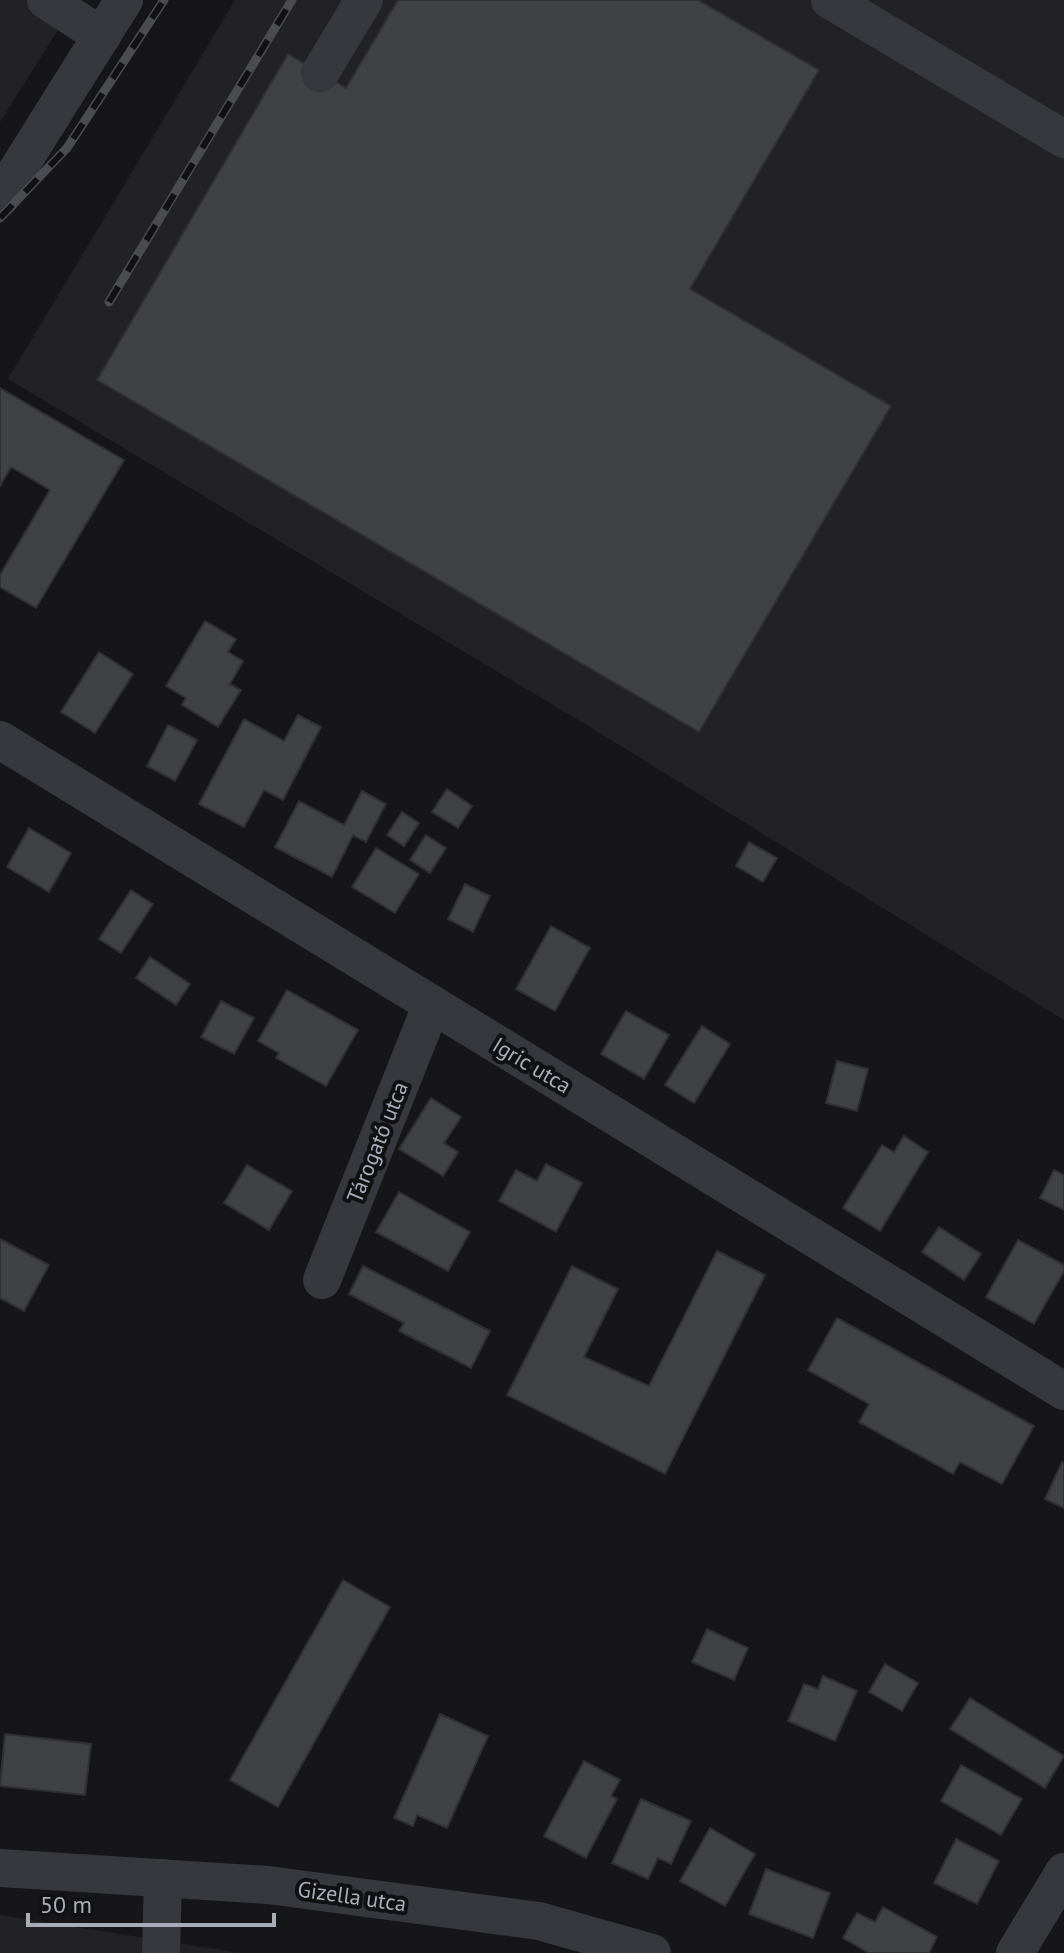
<svg xmlns="http://www.w3.org/2000/svg" width="1064" height="1953" viewBox="0 0 1064 1953" font-family="'PT Sans',sans-serif">
<style>
.built{fill:#222225}
.building{fill:#404145;stroke:#303034;stroke-width:2}
.lines{fill:none;stroke-linecap:round;stroke-linejoin:round}
.minor{stroke:#37383d;stroke-width:38}
.rail-casing{stroke:#4a4c52;stroke-width:9}
.rail{stroke:#111113;stroke-width:6;stroke-dasharray:18;stroke-linecap:butt}
.labels{text-anchor:middle;dominant-baseline:central;stroke-width:8;stroke-linejoin:round;paint-order:stroke}
.street-label{font-size:22px;fill:#a8adb8;stroke:#111113}
</style>
<rect width="100%" height="100%" fill="#161618"/>
<g class="built">
<path d="M0 0H77L0 122Z"/>
<path d="M235 0H1064V1020L595 730 8 379Z"/>
<path d="M0 1915 240 1953H0Z"/>
</g>
<g class="building">
<path d="M398 0H698L819 70 690 289 891 406 699 732 97 380 288 54 346 88Z"/>
<path d="M0 388 124 460 36 608 0 587V575L50 490 11 467 0 486Z"/>
<path d="M205 621 236 639 228 652 243 661 230 684 241 690 218 727 182 705 186 698 166 686Z"/>
<path d="M99 652 133 674 95 733 61 712Z"/>
<path d="M298 715 321 727 283 800 264 790 244 827 199 804 244 719 284 741Z"/>
<path d="M168 725 197 740 175 781 147 766Z"/>
<path d="M447 789 472 806 458 828 432 812Z"/>
<path d="M362 791 386 804 366 842 353 835 332 877 275 847 299 801 344 825Z"/>
<path d="M402 812 419 823 404 846 387 835Z"/>
<path d="M29 828 71 853 49 892 7 867Z"/>
<path d="M426 835 446 848 430 873 410 860Z"/>
<path d="M749 842 777 858 763 882 736 866Z"/>
<path d="M376 848 419 874 395 913 352 887Z"/>
<path d="M465 884 490 896 473 932 448 919Z"/>
<path d="M131 890 153 904 121 953 99 939Z"/>
<path d="M551 926 590 948 555 1011 516 989Z"/>
<path d="M150 957 190 984 176 1005 136 978Z"/>
<path d="M287 990 358 1030 326 1086 276 1058 279 1053 258 1041Z"/>
<path d="M221 1001 254 1018 234 1054 201 1037Z"/>
<path d="M626 1011 669 1035 644 1079 601 1054Z"/>
<path d="M702 1026 730 1044 694 1103 665 1085Z"/>
<path d="M837 1061 868 1069 857 1111 826 1103Z"/>
<path d="M431 1098 461 1117 444 1143 458 1152 443 1176 399 1149Z"/>
<path d="M904 1136 928 1152 880 1231 843 1208 882 1145 894 1152Z"/>
<path d="M546 1164 582 1183 556 1232 499 1201 516 1170 537 1181Z"/>
<path d="M247 1165 292 1191 269 1230 224 1203Z"/>
<path d="M1054 1170 1064 1175V1210L1040 1198Z"/>
<path d="M399 1192 470 1232 448 1271 376 1232Z"/>
<path d="M939 1227 981 1254 964 1280 922 1252Z"/>
<path d="M0 1239 49 1265 24 1311 0 1298Z"/>
<path d="M1018 1240 1064 1265V1271L1034 1324 986 1297Z"/>
<path d="M717 1251 765 1275 665 1474 507 1395 572 1266 618 1289 584 1357 649 1386Z"/>
<path d="M363 1266 490 1331 471 1368 399 1331 404 1323 349 1294Z"/>
<path d="M837 1318 1034 1426 1002 1484 960 1462 953 1474 859 1422 869 1404 808 1370Z"/>
<path d="M1062 1462 1064 1463V1508L1045 1499Z"/>
<path d="M343 1580 390 1607 278 1807 230 1780Z"/>
<path d="M707 1629 748 1648 734 1680 692 1662Z"/>
<path d="M885 1664 918 1683 902 1711 869 1692Z"/>
<path d="M823 1676 857 1691 835 1741 788 1721 804 1684 818 1689Z"/>
<path d="M970 1698 1064 1756 1045 1788 950 1729Z"/>
<path d="M440 1714 488 1736 447 1828 417 1815 413 1826 394 1818Z"/>
<path d="M5 1734 91 1744 85 1795 0 1786Z"/>
<path d="M584 1761 620 1780 611 1796 617 1799 586 1858 544 1836Z"/>
<path d="M961 1765 1022 1799 1001 1835 941 1801Z"/>
<path d="M641 1799 691 1821 671 1864 658 1858 648 1879 612 1863Z"/>
<path d="M710 1828 755 1854 725 1906 680 1881Z"/>
<path d="M956 1839 999 1861 977 1904 934 1883Z"/>
<path d="M766 1869 830 1893 813 1938 749 1914Z"/>
<path d="M883 1907 937 1937 929 1953H869L843 1938 857 1913 875 1922Z"/>
</g>
<g class="lines">
<g class="minor">
<path d="M46 0 102 36"/>
<path d="M830 0 1064 139"/>
<path d="M320 73 364 0"/>
<path d="M0 198 124 0"/>
<path d="M0 740 1064 1391"/>
<path d="M322 1280 432 1004"/>
<path d="M0 1868 268 1885 539 1921 652 1953"/>
<path d="M161 1953 163 1878"/>
<path d="M1015 1953 1064 1872"/>
</g>
<g class="rail-casing">
<g id="rail">
<path d="M0 218 67 148 164 0"/>
<path d="M109 302 292 0"/>
</g>
</g>
<use href="#rail" class="rail"/>
</g>
<g class="labels">
<g class="street-label">
<text transform="translate(532 1065) rotate(31)">Igric utca</text>
<text transform="translate(377 1142) rotate(-68)">Tárogató utca</text>
<text transform="translate(352 1896) rotate(8)">Gizella utca</text>
</g>
</g>
<path d="M28 1913v12h246v-12" fill="none" stroke="#a8adb8" stroke-width="4"/>
<text x="40" y="1913" font-size="24" fill="#a8adb8" stroke="#111113" stroke-width="6" paint-order="stroke">50 m</text>
</svg>
